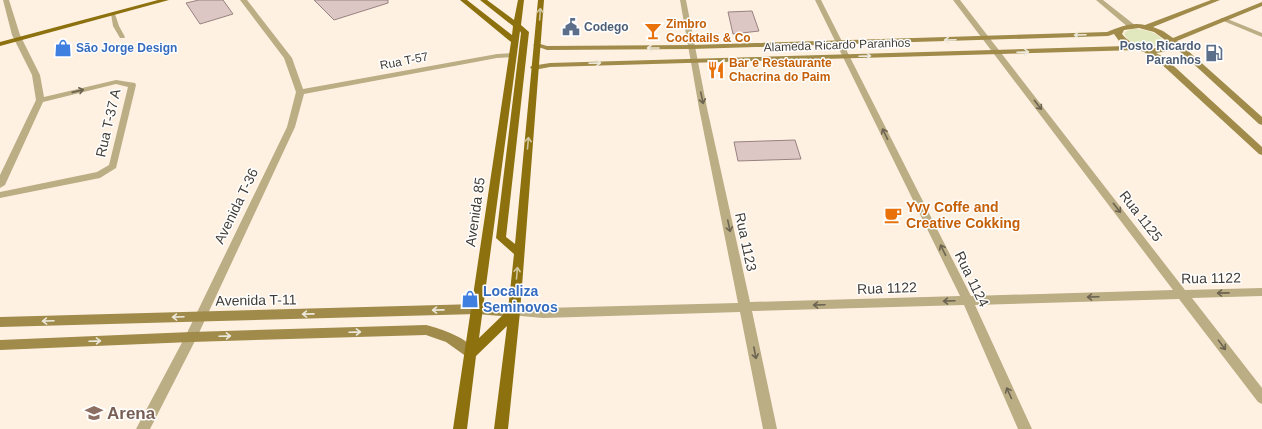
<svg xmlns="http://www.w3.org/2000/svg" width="1262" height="429" viewBox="0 0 1262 429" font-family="Arial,sans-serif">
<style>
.green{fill:#e2e8be}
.building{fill:#ddc7c5;stroke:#978281}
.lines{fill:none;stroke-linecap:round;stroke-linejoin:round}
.service{fill:#bbad84;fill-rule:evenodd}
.minor{fill:#bbad84;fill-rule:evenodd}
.tertiary{fill:#bbad84;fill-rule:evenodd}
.secondary{fill:#a08b4a;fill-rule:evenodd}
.primary{fill:#8c710e;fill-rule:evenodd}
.oneway{stroke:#d1c69f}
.oneway2{stroke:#ece8db}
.oneway3{stroke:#6c6451}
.labels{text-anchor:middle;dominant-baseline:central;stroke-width:3;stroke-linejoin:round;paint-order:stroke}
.far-food-label{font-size:12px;font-weight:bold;fill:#c56008;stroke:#fff;text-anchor:start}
.far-service-label{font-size:12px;font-weight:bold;fill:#4e5e75;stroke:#fff;text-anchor:start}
.far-street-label{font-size:12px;fill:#413c36;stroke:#fff}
.far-shop-label{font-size:12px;font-weight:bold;fill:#366cbe;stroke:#fff;text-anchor:start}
.street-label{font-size:14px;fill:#413c36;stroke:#fff}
.food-label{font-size:14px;font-weight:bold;fill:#c56008;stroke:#fff;text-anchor:start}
.shop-label{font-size:14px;font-weight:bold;fill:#366cbe;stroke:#fff;text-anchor:start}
.near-education-label{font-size:17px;font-weight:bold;fill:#785e54;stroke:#fff;text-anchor:start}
</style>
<rect width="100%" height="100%" fill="#fff1e2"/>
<path class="green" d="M1132 29C1143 29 1154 31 1162 39V44C1152 50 1129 45 1124 34L1125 32Z"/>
<g class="building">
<path d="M199 0H223L233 14 200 24 186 3Z"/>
<path d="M314 0H388V3L334 20Z"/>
<path d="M752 11 759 31 733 34 728 12Z"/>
<path d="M795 140 801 159 738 161 734 142Z"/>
</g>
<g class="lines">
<g class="service">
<path d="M111 13 115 14 119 26 125 37 124 38H120L113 26 111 14Z"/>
<path d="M1221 18H1225L1262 33V37L1221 20Z"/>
</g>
<g class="minor">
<path d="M3 0H9L20 35 40 75 44 97 116 80 135 83 136 85 116 168 100 178 0 198V192L97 172 109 165 128 87 116 84 43 102 5 185 0 188V175L36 100 32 75 12 35Z"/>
<path d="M240 0H247L292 58 303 89 497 54 512 53 516 55 512 57 497 58 304 94 295 127 197 337 150 429H136L186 335 287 127 296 92 284 58Z"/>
<path d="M680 0H686L707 108 750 302 960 296 815 0H821L971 296 1173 290 953 0H960L1185 290 1262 288V296L1192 298 1262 388V404L1258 402 1179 299 975 305 1032 429H1018L964 305 752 311 777 429H763L740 312 543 318 510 315 508 312 510 309 514 307 543 308 738 303 699 108Z"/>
</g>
<path class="tertiary" d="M1096 0H1103L1136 26 1135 28H1129Z"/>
<g class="secondary">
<path d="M1211 0H1220L1153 27 1163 31 1173 38 1262 2V6L1177 41 1262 117V125L1259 124 1175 47 1168 51 1156 53 1164 57 1262 147V155L1259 154 1158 61 1144 52 1138 50 550 67 534 70 530 68 531 66 550 63 1127 46 1119 41 1114 34 1108 36 692 49 547 50 533 45 537 43 547 46 692 45 1107 32C1120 27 1131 22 1145 25ZM1139 28 1154 32 1168 42V45C1153 52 1132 47 1122 34L1124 30Z"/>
<path d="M477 304 514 307 518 309 520 312 518 315 514 317 477 314 0 327V317Z"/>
<path d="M426 325C442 329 469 338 477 353L475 357 471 358 467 357 446 342 426 335 191 342 0 350V340L191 332Z"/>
</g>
<g class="primary">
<path d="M158 0H169L0 46V42Z"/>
<path d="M460 0H467L512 35 513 26 480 0H487L514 20 518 0H524L521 25 529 32 506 237 515 244 538 0H544L520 312 508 429H494L507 326 476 356 467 429H453L511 42ZM520 31 521 33 496 238 514 254 508 310 479 338Z"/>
</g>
</g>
<defs><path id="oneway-shaft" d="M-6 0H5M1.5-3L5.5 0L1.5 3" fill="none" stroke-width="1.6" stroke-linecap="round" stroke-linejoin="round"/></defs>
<g class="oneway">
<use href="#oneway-shaft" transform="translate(540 14) rotate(-86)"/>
<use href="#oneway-shaft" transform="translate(528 143) rotate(-85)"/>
<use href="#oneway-shaft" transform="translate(517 273) rotate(-85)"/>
</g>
<g class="oneway2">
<use href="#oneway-shaft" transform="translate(1080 35) rotate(178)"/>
<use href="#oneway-shaft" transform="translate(950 40) rotate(178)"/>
<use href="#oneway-shaft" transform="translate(653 48) rotate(180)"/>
<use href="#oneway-shaft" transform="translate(1023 52) rotate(-2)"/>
<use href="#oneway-shaft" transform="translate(865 56) rotate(-2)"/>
<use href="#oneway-shaft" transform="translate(595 63) rotate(-2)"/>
<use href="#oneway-shaft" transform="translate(438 310) rotate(179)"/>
<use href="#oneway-shaft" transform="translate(308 314) rotate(179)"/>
<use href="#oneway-shaft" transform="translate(178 317) rotate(178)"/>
<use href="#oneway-shaft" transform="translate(48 321) rotate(178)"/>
<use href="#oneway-shaft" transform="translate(355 332) rotate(-2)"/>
<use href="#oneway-shaft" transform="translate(225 336) rotate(-2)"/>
<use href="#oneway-shaft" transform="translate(95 341) rotate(-2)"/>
</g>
<g class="oneway3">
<use href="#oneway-shaft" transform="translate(78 91) rotate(-13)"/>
<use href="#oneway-shaft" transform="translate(702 98) rotate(78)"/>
<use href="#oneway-shaft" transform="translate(1038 105) rotate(52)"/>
<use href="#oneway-shaft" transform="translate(885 134) rotate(-116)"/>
<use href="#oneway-shaft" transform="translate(1117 208) rotate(52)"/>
<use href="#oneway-shaft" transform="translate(729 226) rotate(78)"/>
<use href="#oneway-shaft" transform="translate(943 250) rotate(-116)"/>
<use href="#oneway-shaft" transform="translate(1223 293) rotate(179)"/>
<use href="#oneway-shaft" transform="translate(1093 297) rotate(178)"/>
<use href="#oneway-shaft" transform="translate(949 301) rotate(178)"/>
<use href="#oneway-shaft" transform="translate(819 305) rotate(178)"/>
<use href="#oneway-shaft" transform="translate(1222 345) rotate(53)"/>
<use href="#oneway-shaft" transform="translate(755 353) rotate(79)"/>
<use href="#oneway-shaft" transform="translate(1009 393) rotate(-114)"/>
</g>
<defs>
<g id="civic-bare" transform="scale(1.38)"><path d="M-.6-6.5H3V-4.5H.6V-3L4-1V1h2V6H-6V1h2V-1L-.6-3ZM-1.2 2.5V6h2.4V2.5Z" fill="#5c6f8a" stroke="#fff" stroke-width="2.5" paint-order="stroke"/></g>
<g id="bar-bare" transform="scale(1.38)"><path d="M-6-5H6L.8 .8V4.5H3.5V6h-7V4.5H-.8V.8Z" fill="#e8710a" stroke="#fff" stroke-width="2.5" paint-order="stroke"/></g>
<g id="shop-bare" transform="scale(1.38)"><path d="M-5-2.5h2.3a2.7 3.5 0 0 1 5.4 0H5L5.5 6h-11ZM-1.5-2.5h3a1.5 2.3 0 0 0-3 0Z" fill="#3f7fe0" stroke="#fff" stroke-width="2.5" paint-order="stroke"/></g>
<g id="fuel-bare" transform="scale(1.38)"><path d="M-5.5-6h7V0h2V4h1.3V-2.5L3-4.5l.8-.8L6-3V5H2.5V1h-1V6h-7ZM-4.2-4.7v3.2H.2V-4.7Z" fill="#5c6f8a" stroke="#fff" stroke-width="2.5" paint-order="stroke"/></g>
<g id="restaurant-bare" transform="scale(1.38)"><path d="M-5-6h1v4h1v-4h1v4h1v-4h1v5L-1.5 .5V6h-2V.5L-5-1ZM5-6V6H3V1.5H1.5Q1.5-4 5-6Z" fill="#e8710a" stroke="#fff" stroke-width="2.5" paint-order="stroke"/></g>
<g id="cafe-bare" transform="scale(1.38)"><path d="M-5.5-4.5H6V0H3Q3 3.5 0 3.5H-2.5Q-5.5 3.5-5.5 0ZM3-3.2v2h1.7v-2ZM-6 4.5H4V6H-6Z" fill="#e8710a" stroke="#fff" stroke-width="2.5" paint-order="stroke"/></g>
<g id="school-bare" transform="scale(1.38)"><path d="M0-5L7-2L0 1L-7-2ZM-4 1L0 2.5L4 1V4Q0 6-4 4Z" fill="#8d6e63" stroke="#fff" stroke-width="2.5" paint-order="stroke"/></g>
</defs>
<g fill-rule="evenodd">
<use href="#civic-bare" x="571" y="27"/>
<use href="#bar-bare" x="653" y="31"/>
<use href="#shop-bare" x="63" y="48"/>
<use href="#fuel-bare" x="1214" y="53"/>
<use href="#restaurant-bare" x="716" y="70"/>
<use href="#cafe-bare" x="893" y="215"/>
<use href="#shop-bare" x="470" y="299"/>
<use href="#school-bare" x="94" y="413"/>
</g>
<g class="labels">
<g class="far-food-label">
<text x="666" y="24">Zimbro<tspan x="666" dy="14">Cocktails &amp; Co</tspan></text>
<text x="729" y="63">Bar e Restaurante<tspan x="729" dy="14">Chacrina do Paim</tspan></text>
</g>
<g class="far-service-label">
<text x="584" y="27">Codego</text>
<text x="1201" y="46" text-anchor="end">Posto Ricardo<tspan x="1201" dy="14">Paranhos</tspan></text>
</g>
<g class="far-street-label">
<text transform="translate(837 45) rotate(-2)">Alameda Ricardo Paranhos</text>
<text transform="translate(404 61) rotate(-11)">Rua T-57</text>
</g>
<g class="far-shop-label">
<text x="76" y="48">São Jorge Design</text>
</g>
<g class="street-label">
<text transform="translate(108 123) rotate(-77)">Rua T-37 A</text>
<text transform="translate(236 206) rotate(-64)">Avenida T-36</text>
<text transform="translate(475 212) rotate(-82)">Avenida 85</text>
<text transform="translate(1141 216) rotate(52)">Rua 1125</text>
<text transform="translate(746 242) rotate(78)">Rua 1123</text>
<text transform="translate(1211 278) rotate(-1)">Rua 1122</text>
<text transform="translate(972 279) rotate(64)">Rua 1124</text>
<text transform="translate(887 288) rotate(-2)">Rua 1122</text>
<text transform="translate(256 300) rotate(-1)">Avenida T-11</text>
</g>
<g class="food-label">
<text x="906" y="207">Yvy Coffe and<tspan x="906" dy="16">Creative Cokking</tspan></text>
</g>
<g class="shop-label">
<text x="483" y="291">Localiza<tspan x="483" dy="16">Seminovos</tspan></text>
</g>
<g class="near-education-label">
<text x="107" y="413">Arena</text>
</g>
</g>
</svg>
